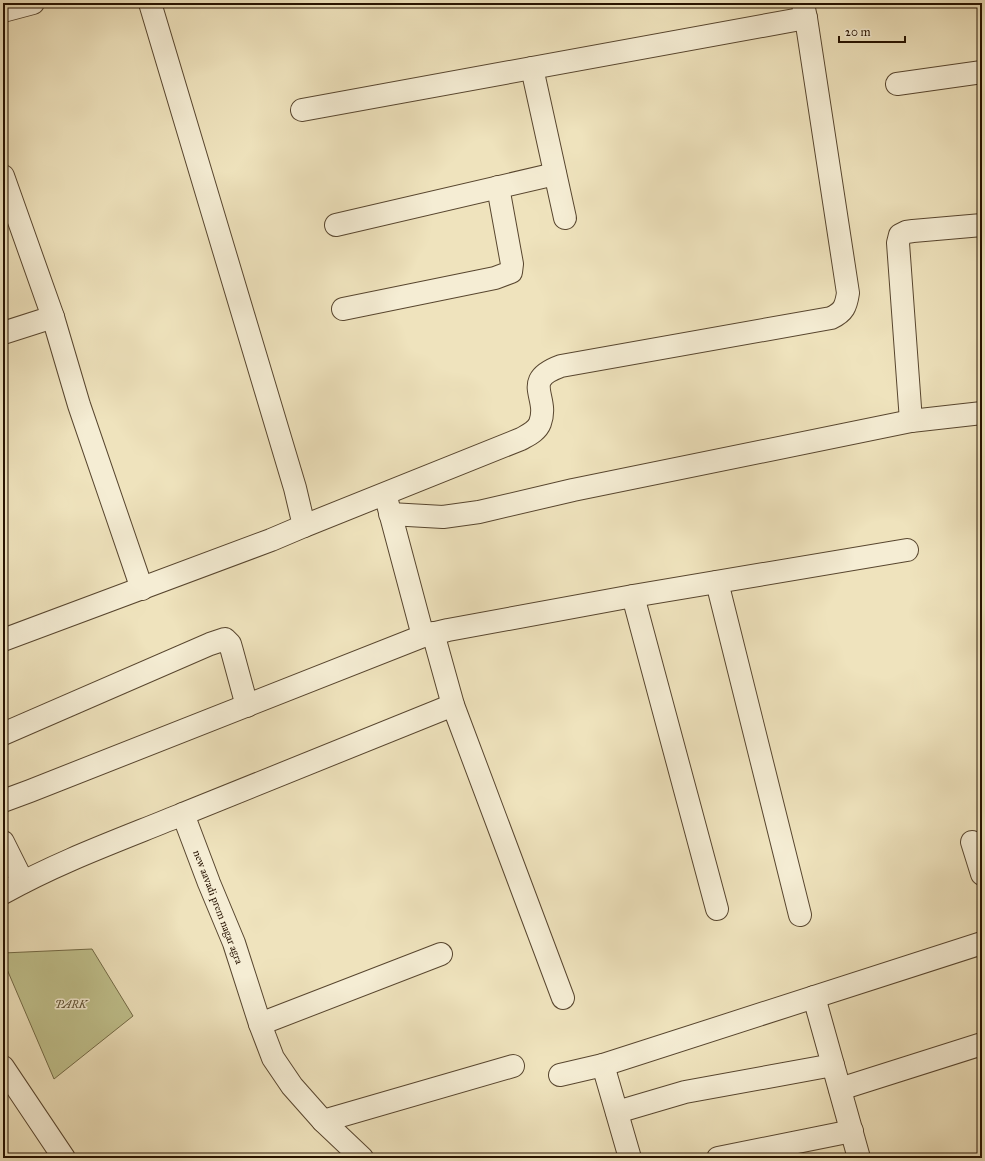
<svg xmlns="http://www.w3.org/2000/svg" width="985" height="1161" viewBox="0 0 985 1161" font-family="'IM FELL Great Primer',serif">
<style>
.green{fill:#c0c18d;stroke:#736a46}
.lines{fill:none;stroke-linecap:round;stroke-linejoin:round}
.minor-casing{stroke:#58462f;stroke-width:24}
.minor{stroke:#f5edd4;stroke-width:22}
.labels{text-anchor:middle;dominant-baseline:central;stroke-width:3;stroke-linejoin:round;paint-order:stroke}
.street-label{font-size:11px;fill:#261200;stroke:#f5edd4}
.park-label{font-size:11px;font-style:italic;fill:#5c4f31;stroke:#f5edd4}
</style>
<rect width="100%" height="100%" fill="#efe3bd"/>
<filter id="stains"><feTurbulence type="fractalNoise" baseFrequency=".005" numOctaves="4"/><feColorMatrix values="0 0 0 0 .2 0 0 0 0 .09 0 0 0 0 .02 0 0 0 .5 -.17"/></filter>
<radialGradient id="worn" r=".72"><stop offset=".6" stop-color="#630" stop-opacity="0"/><stop offset="1" stop-color="#630" stop-opacity=".3"/></radialGradient>
<path class="green" d="M92 949 133 1016 54 1079 3 960V953Z"/>
<g class="lines">
<g class="minor-casing">
<g id="minor">
<path d="M3 11 33 3"/>
<path d="M532 68 565 218"/>
<path d="M897 84 982 72"/>
<path d="M302 110 806 18 803 4"/>
<path d="M3 176 53 317 3 333"/>
<path d="M336 225 555 174"/>
<path d="M343 309 495 278 511 272 512 264 498 187"/>
<path d="M53 317 79 405 142 589"/>
<path d="M911 421 898 243 900 235 906 232 913 231 982 225"/>
<path d="M387 501 423 636"/>
<path d="M390 514 443 517 479 512 573 490 911 421 982 413"/>
<path d="M304 526 521 439C528 435 537 431 540 423 550 396 520 381 561 366L831 318C844 312 846 306 848 293L806 18"/>
<path d="M717 582 800 915"/>
<path d="M633 596 717 909"/>
<path d="M433 633 453 705 563 998"/>
<path d="M3 640 271 540 304 526 295 488 150 3"/>
<path d="M3 734 210 644 225 639 230 644 232 651 247 706"/>
<path d="M3 801 30 791 423 636 448 630 633 596 907 550"/>
<path d="M183 814 453 705"/>
<path d="M3 842 23 882"/>
<path d="M972 842 982 874"/>
<path d="M3 893C60 861 122 839 183 814L209 883 234 943 260 1024 273 1058 292 1086 323 1121 362 1158"/>
<path d="M814 997 859 1158"/>
<path d="M260 1024 441 954"/>
<path d="M603 1065 982 943"/>
<path d="M3 1067 64 1158"/>
<path d="M560 1075 603 1065 630 1158"/>
<path d="M840 1089 982 1044"/>
<path d="M617 1112 685 1092 833 1065"/>
<path d="M323 1121 513 1066"/>
<path d="M718 1158 852 1131"/>
</g>
</g>
<use href="#minor" class="minor"/>
</g>
<g class="labels">
<g class="street-label">
<text transform="translate(218 907) rotate(69)">new aavadi prem nagar agra</text>
</g>
<g class="park-label">
<text x="71" y="1004">PARK</text>
</g>
</g>
<rect width="985" height="1161" fill="none" stroke="#efe3bd" stroke-width="16"/>
<rect x="4" y="4" width="977" height="1153" fill="none" stroke="#261200" stroke-width="2"/>
<rect x="8" y="8" width="969" height="1145" fill="none" stroke="#261200"/>
<path d="M839 36v6h66v-6" fill="none" stroke="#261200" stroke-width="2"/>
<text x="845" y="36" font-size="12" fill="#261200" stroke="#f5edd4" stroke-width="3" paint-order="stroke">20 m</text>
<rect width="100%" height="100%" filter="url(#stains)"/>
<rect width="100%" height="100%" fill="url(#worn)"/>
</svg>
